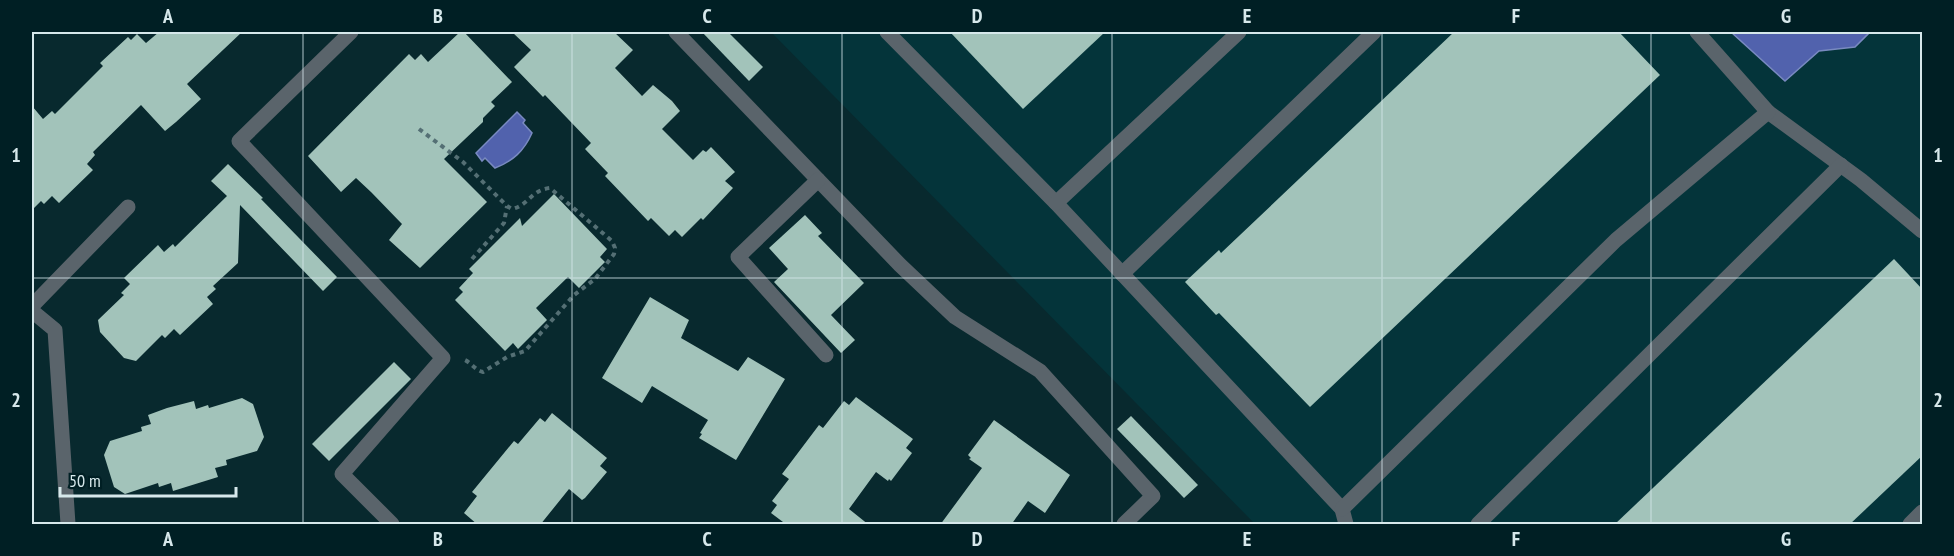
<svg xmlns="http://www.w3.org/2000/svg" width="1954" height="556" viewBox="0 0 1954 556" font-family="'PT Sans Narrow',sans-serif">
<style>
.built{fill:#04343a}
.water{fill:#5162ad;stroke:#798ac0;stroke-width:1.5}
.building{fill:#a2c3ba}
.lines{fill:none;stroke-linecap:round;stroke-linejoin:round}
.path{stroke:#546f74;stroke-width:4;stroke-dasharray:4.5 4.5;stroke-linecap:butt}
.minor{stroke:#5a646b;stroke-width:15}
.grid{fill:none;stroke:#d6e8eb;stroke-width:1.5;stroke-opacity:0.55}
.neatline{fill:none;stroke:#d6e8eb;stroke-width:2}
.grid-label{font-size:20px;text-anchor:middle;font-weight:bold;fill:#d6e8eb}
</style>
<rect width="100%" height="100%" fill="#08292e"/>
<path class="built" d="M771 32H1922V524H1255Z"/>
<g class="water">
<path d="M1731 32H1865L1868 34 1855 47 1819 51 1785 81Z"/>
<path d="M517 112 525 120 523 123 532 133C524 151 513 161 495 168L485 158 482 161 476 153Z"/>
</g>
<g class="building">
<path d="M159 32H242L187 84 201 99 176 122 165 131 141 105 93 152 95 155 87 164 93 170 59 203 52 196 44 204 41 201 32 210V106L43 119 52 111 55 114 103 66 100 63 128 37 131 40 137 34 146 43Z"/>
<path d="M460 32H464L512 82 491 102 495 106 483 118V122L444 159 487 202 420 268 389 240 402 224 371 192 356 178 341 192 308 156 409 54 415 60 421 54 428 62Z"/>
<path d="M512 32H614L633 50 615 68 642 96 653 85 672 101 680 111 662 129 693 160 703 150 706 152 711 147 735 172 725 181 733 188 703 220 701 218 682 237 675 230 669 236 651 218 648 221 605 176 608 173 585 149 591 143 545 95 543 97 514 67 531 50Z"/>
<path d="M702 32H728L763 67 749 81Z"/>
<path d="M950 32H1105L1023 109Z"/>
<path d="M1454 32H1619L1660 75 1310 407 1219 313 1216 315 1185 282 1219 250 1221 253Z"/>
<path d="M228 164 263 198 261 199 337 277 323 291 240 205 238 263 213 286 216 289 207 297 213 304 180 335 174 329 165 338 162 335 136 361 124 358 100 332 98 320 124 295 121 293 130 284 124 278 158 245 164 252 173 244 175 247 227 196 211 181Z"/>
<path d="M554 194 607 249 600 257 605 262 579 288 568 277 536 308 547 320 518 349 513 343 505 351 455 300 463 292 459 288 473 273 469 269 520 218 522 226Z"/>
<path d="M805 215 822 233 818 236 864 283 831 315 855 340 841 353 774 282 788 269 769 248Z"/>
<path d="M1894 259 1923 290V455L1849 525H1614Z"/>
<path d="M650 297 689 320 681 338 738 371 748 357 785 379 736 460 699 438 702 434 700 433 708 420 652 386 642 403 602 378Z"/>
<path d="M394 362 411 379 329 461 312 444Z"/>
<path d="M856 397 913 439 906 448 912 453 891 481 889 479 888 481 876 472 849 509 869 525H787L771 513 777 505 772 501 789 479 782 474 819 425 823 428 844 401 849 405Z"/>
<path d="M242 398 253 404 264 437 257 451 226 460 227 465 215 468 218 477 173 491 171 483 159 487 158 483 125 494 114 487 104 455 110 441 142 431 141 427 151 424 148 415 167 408 194 401 196 409 208 405 209 408Z"/>
<path d="M552 413 607 458 600 466 607 472 585 498 582 500 569 489 540 525H478L464 513 477 496 472 492 514 441 518 444 540 418 545 422Z"/>
<path d="M1131 416 1198 485 1184 498 1117 429Z"/>
<path d="M994 420 1070 475 1045 513 1028 501 1011 525H940L982 468 969 459 971 458 968 455Z"/>
</g>
<g class="lines">
<g class="path">
<path d="M419 129 463 162 507 206 512 209C529 205 531 190 550 188L612 241 615 248 614 254 595 279 574 295 525 351 507 357 483 372C474 370 470 360 461 359"/>
<path d="M472 259 504 223 507 206"/>
</g>
<g class="minor">
<path d="M351 32 239 141 443 358 342 474 392 524"/>
<path d="M676 32 900 265 955 317 1040 371 1153 496 1124 524"/>
<path d="M887 32 1056 203 1342 509 1346 524"/>
<path d="M1768 112 1861 180 1922 231"/>
<path d="M818 180 738 257 826 355"/>
<path d="M1056 203 1239 32"/>
<path d="M1122 274 1374 32"/>
<path d="M32 306 128 207"/>
<path d="M32 311 55 330 68 524"/>
<path d="M1342 509 1616 240 1768 112 1697 32"/>
<path d="M1478 524 1841 165"/>
<path d="M1910 524 1922 512"/>
</g>
</g>
<path class="grid" d="M303 32V524M572 32V524M842 32V524M1112 32V524M1382 32V524M1651 32V524M32 278H1922"/>
<rect width="1954" height="556" fill="none" stroke="#001f24" stroke-width="66"/>
<path d="M60 487v9h176v-9" fill="none" stroke="#d6e8eb" stroke-width="3"/>
<text x="69" y="487" font-size="18" fill="#d6e8eb" stroke="#001f24" stroke-width="4.5" paint-order="stroke">50 m</text>
<rect x="33" y="33" width="1888" height="490" class="neatline"/>
<g class="grid-label">
<text x="168" y="23">A</text>
<text x="438" y="23">B</text>
<text x="707" y="23">C</text>
<text x="977" y="23">D</text>
<text x="1247" y="23">E</text>
<text x="1516" y="23">F</text>
<text x="1786" y="23">G</text>
<text x="16" y="162">1</text>
<text x="1938" y="162">1</text>
<text x="16" y="407">2</text>
<text x="1938" y="407">2</text>
<text x="168" y="546">A</text>
<text x="438" y="546">B</text>
<text x="707" y="546">C</text>
<text x="977" y="546">D</text>
<text x="1247" y="546">E</text>
<text x="1516" y="546">F</text>
<text x="1786" y="546">G</text>
</g>
</svg>
